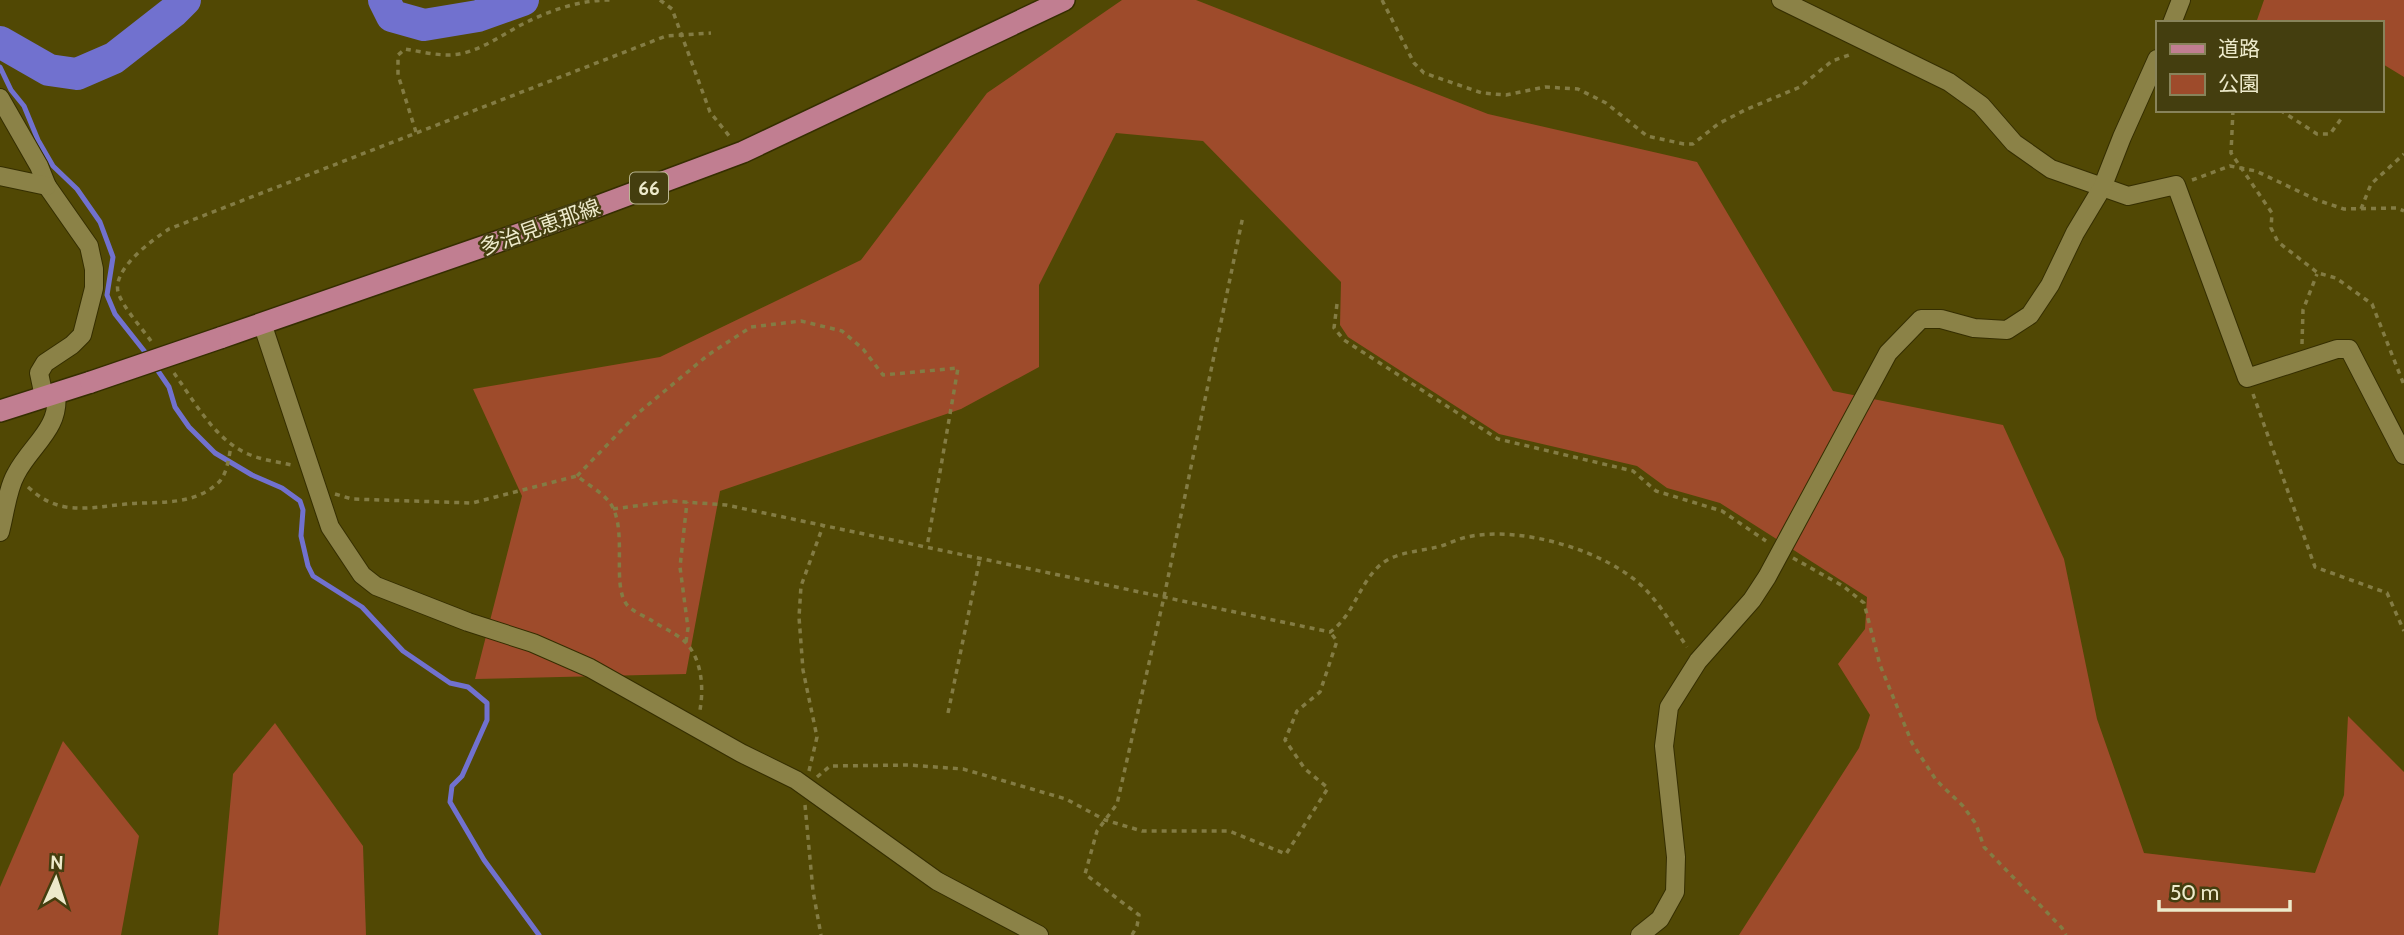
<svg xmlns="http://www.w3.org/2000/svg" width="2404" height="935" viewBox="0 0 2404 935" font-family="Cabin,'Noto Sans JP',sans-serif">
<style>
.green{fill:#9e4b2b}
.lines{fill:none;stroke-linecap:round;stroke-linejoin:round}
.stream{stroke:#7171cf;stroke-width:5}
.river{stroke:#7171cf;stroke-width:32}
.minor-casing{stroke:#352e00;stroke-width:20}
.major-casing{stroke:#352e00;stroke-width:24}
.path{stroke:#837c44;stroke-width:3.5;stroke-dasharray:5 5;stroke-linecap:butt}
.minor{stroke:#8b8247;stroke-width:18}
.major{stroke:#c17e91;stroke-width:21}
.major-bridge-casing{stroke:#352e00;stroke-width:24;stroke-linecap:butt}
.major-bridge{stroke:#c17e91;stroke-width:21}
.labels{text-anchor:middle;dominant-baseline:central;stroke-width:5;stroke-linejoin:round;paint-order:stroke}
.shield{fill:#443e0f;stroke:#bab693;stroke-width:2}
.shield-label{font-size:19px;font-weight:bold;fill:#edeacb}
.street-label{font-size:21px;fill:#edeacb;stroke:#443e0f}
</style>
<rect width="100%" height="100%" fill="#514804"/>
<g class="green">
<path d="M1122 0H1196L1488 114 1697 162 1833 391 2003 425 2064 559 2097 719 2144 853 2315 873 2344 795 2348 716 2404 772V935H1739L1859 748 1870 715 1838 664 1865 629 1867 597 1720 503 1667 488 1637 466 1499 434 1348 337 1340 325 1341 282 1203 141 1116 133 1039 285V367L961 409 720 491 686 674 475 679 522 496 473 389 660 357 861 260 987 93Z"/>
<path d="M2264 0H2404V77L2381 63V23H2258L2257 20Z"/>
<path d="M275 723 363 846 366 935H218L233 774Z"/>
<path d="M63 741 139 836 121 935H0V887Z"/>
</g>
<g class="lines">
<g class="stream">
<path d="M0 67 11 90 24 106 38 140 53 166 77 189 100 222 113 257 107 295 115 314 149 357"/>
<path d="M154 365 169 387 175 407 189 427 215 453 252 475 282 488 300 501 303 510 301 536 308 566 313 576 362 607 403 651 450 683 468 687 487 703V720L462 776 452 786 450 802 484 860 539 935"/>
</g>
<g class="river">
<path d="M384 0 392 16 424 25 478 16 523 0"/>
<path d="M0 42 49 70 77 74 114 58 173 12 185 0"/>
</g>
<g class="minor-casing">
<g id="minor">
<path d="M1781 0 1949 82 1981 105 2014 143 2051 169 2128 196 2176 185 2247 378 2337 349H2349L2404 455"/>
<path d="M2172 23 2181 0"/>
<path d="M0 98 39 166 47 186 89 246 94 269V288L82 335 72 345 45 363 39 373 44 397"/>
<path d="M0 176 47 186"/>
<path d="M262 323 330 527 362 575 376 586 468 622 533 643 590 668 741 753 796 780 937 881 1039 935"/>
<path d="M0 532C5 514 7 490 16 474 31 445 61 428 56 393"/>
<path d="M1640 935 1660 919 1675 892 1676 857 1664 746 1669 707 1698 661 1752 600 1767 577 1888 353 1921 319H1941L1974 328 2007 330 2030 315 2050 285 2075 233 2102 188 2122 137 2157 59"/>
</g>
</g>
<g class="major-casing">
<g id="major">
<path d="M220 338 577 214 743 152 1064 0"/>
<path d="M0 411 91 382"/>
</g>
</g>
<g class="path">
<path d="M660 0 672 9 710 112 730 137"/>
<path d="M1382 0 1414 63 1424 73 1482 93 1506 95 1545 87 1578 89 1606 103 1647 136 1684 144H1693L1718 124 1745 110 1800 87 1832 61 1852 54"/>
<path d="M2233 110 2231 153 2272 213 2271 228 2278 242 2318 273 2336 278 2372 304 2404 385"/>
<path d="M2280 110 2317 134H2330L2341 119"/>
<path d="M416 132 398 75V55L405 49C424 52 445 58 464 53 487 47 506 32 527 22 553 9 582 0 610 0"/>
<path d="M2192 180 2230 166 2256 171 2317 200 2344 209 2397 208 2404 211"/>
<path d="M2361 209 2371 184 2404 154"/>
<path d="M1337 304 1334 328 1344 340 1498 439 1633 471 1656 491 1722 511 1766 541"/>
<path d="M151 341C141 327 126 311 119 295 109 271 152 240 169 229L666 36 711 33"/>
<path d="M2302 344 2303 310 2317 274"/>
<path d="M174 373C194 401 215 440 248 454 262 460 278 462 292 465"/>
<path d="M2253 394 2315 567 2387 593 2404 631"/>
<path d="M577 476 637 414 708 355 751 327 801 321 842 331 863 349 883 375 958 368 927 547"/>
<path d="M28 487C40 498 50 504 66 507 87 510 105 506 126 504 157 501 193 507 219 482 227 474 229 457 231 446"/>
<path d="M335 494 352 499 472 503 577 476C587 484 603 493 610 503 629 529 610 587 628 606 634 612 644 616 651 620 661 627 674 632 683 640 702 657 704 687 700 710"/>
<path d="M613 509 672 501 726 505 1330 632C1353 616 1358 587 1377 568 1392 552 1417 552 1437 547 1447 545 1457 539 1467 537 1520 525 1609 551 1646 590 1662 607 1674 628 1687 647"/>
<path d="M1793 558 1843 586 1864 603 1880 665 1912 743 1936 780 1963 806 1976 824 1984 847 2062 928 2066 935"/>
<path d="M686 642 688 628 680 567 687 502"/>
<path d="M948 713 980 558"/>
<path d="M809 771 817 737 803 670 799 617 801 586 823 526"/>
<path d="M817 777 830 766 908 765 963 769 1066 799 1105 820 1142 831H1229L1286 854 1328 788 1305 769 1285 740 1297 711 1320 692 1337 641 1330 632"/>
<path d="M805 805 813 891 821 935"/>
<path d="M1132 935 1137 926 1139 915 1085 874 1097 831 1117 804 1164 597 1243 216"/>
</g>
<use href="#minor" class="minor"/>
<use href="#major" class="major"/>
<g class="major-bridge-casing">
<path id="major-bridge" d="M91 382 220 338"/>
</g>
<use href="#major-bridge" class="major-bridge"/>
</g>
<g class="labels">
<rect class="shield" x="630" y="172.5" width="38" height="31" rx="5"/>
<g class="shield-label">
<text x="649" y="188">66</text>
</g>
<g class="street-label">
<text transform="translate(540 227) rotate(-20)">多治見恵那線</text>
</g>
</g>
<rect x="2156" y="21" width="228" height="91" fill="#443e0f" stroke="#88835a" stroke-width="2"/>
<rect x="2170" y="44" width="35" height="10" fill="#c17e91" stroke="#88835a" stroke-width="2"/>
<text x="2218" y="56" font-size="21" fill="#edeacb">道路</text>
<rect x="2170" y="74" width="35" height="21" fill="#9e4b2b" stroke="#88835a" stroke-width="2"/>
<text x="2218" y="91" font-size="21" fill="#edeacb">公園</text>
<g transform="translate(56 879) rotate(3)" stroke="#443e0f" stroke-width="5" paint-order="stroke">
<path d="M0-5L12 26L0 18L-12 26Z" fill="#edeacb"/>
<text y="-10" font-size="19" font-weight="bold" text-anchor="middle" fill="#edeacb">N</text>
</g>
<path d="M2159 900v10h131v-10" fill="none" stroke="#edeacb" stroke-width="3.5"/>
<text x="2170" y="900" font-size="21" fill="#edeacb" stroke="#443e0f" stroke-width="5" paint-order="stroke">50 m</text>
</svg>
